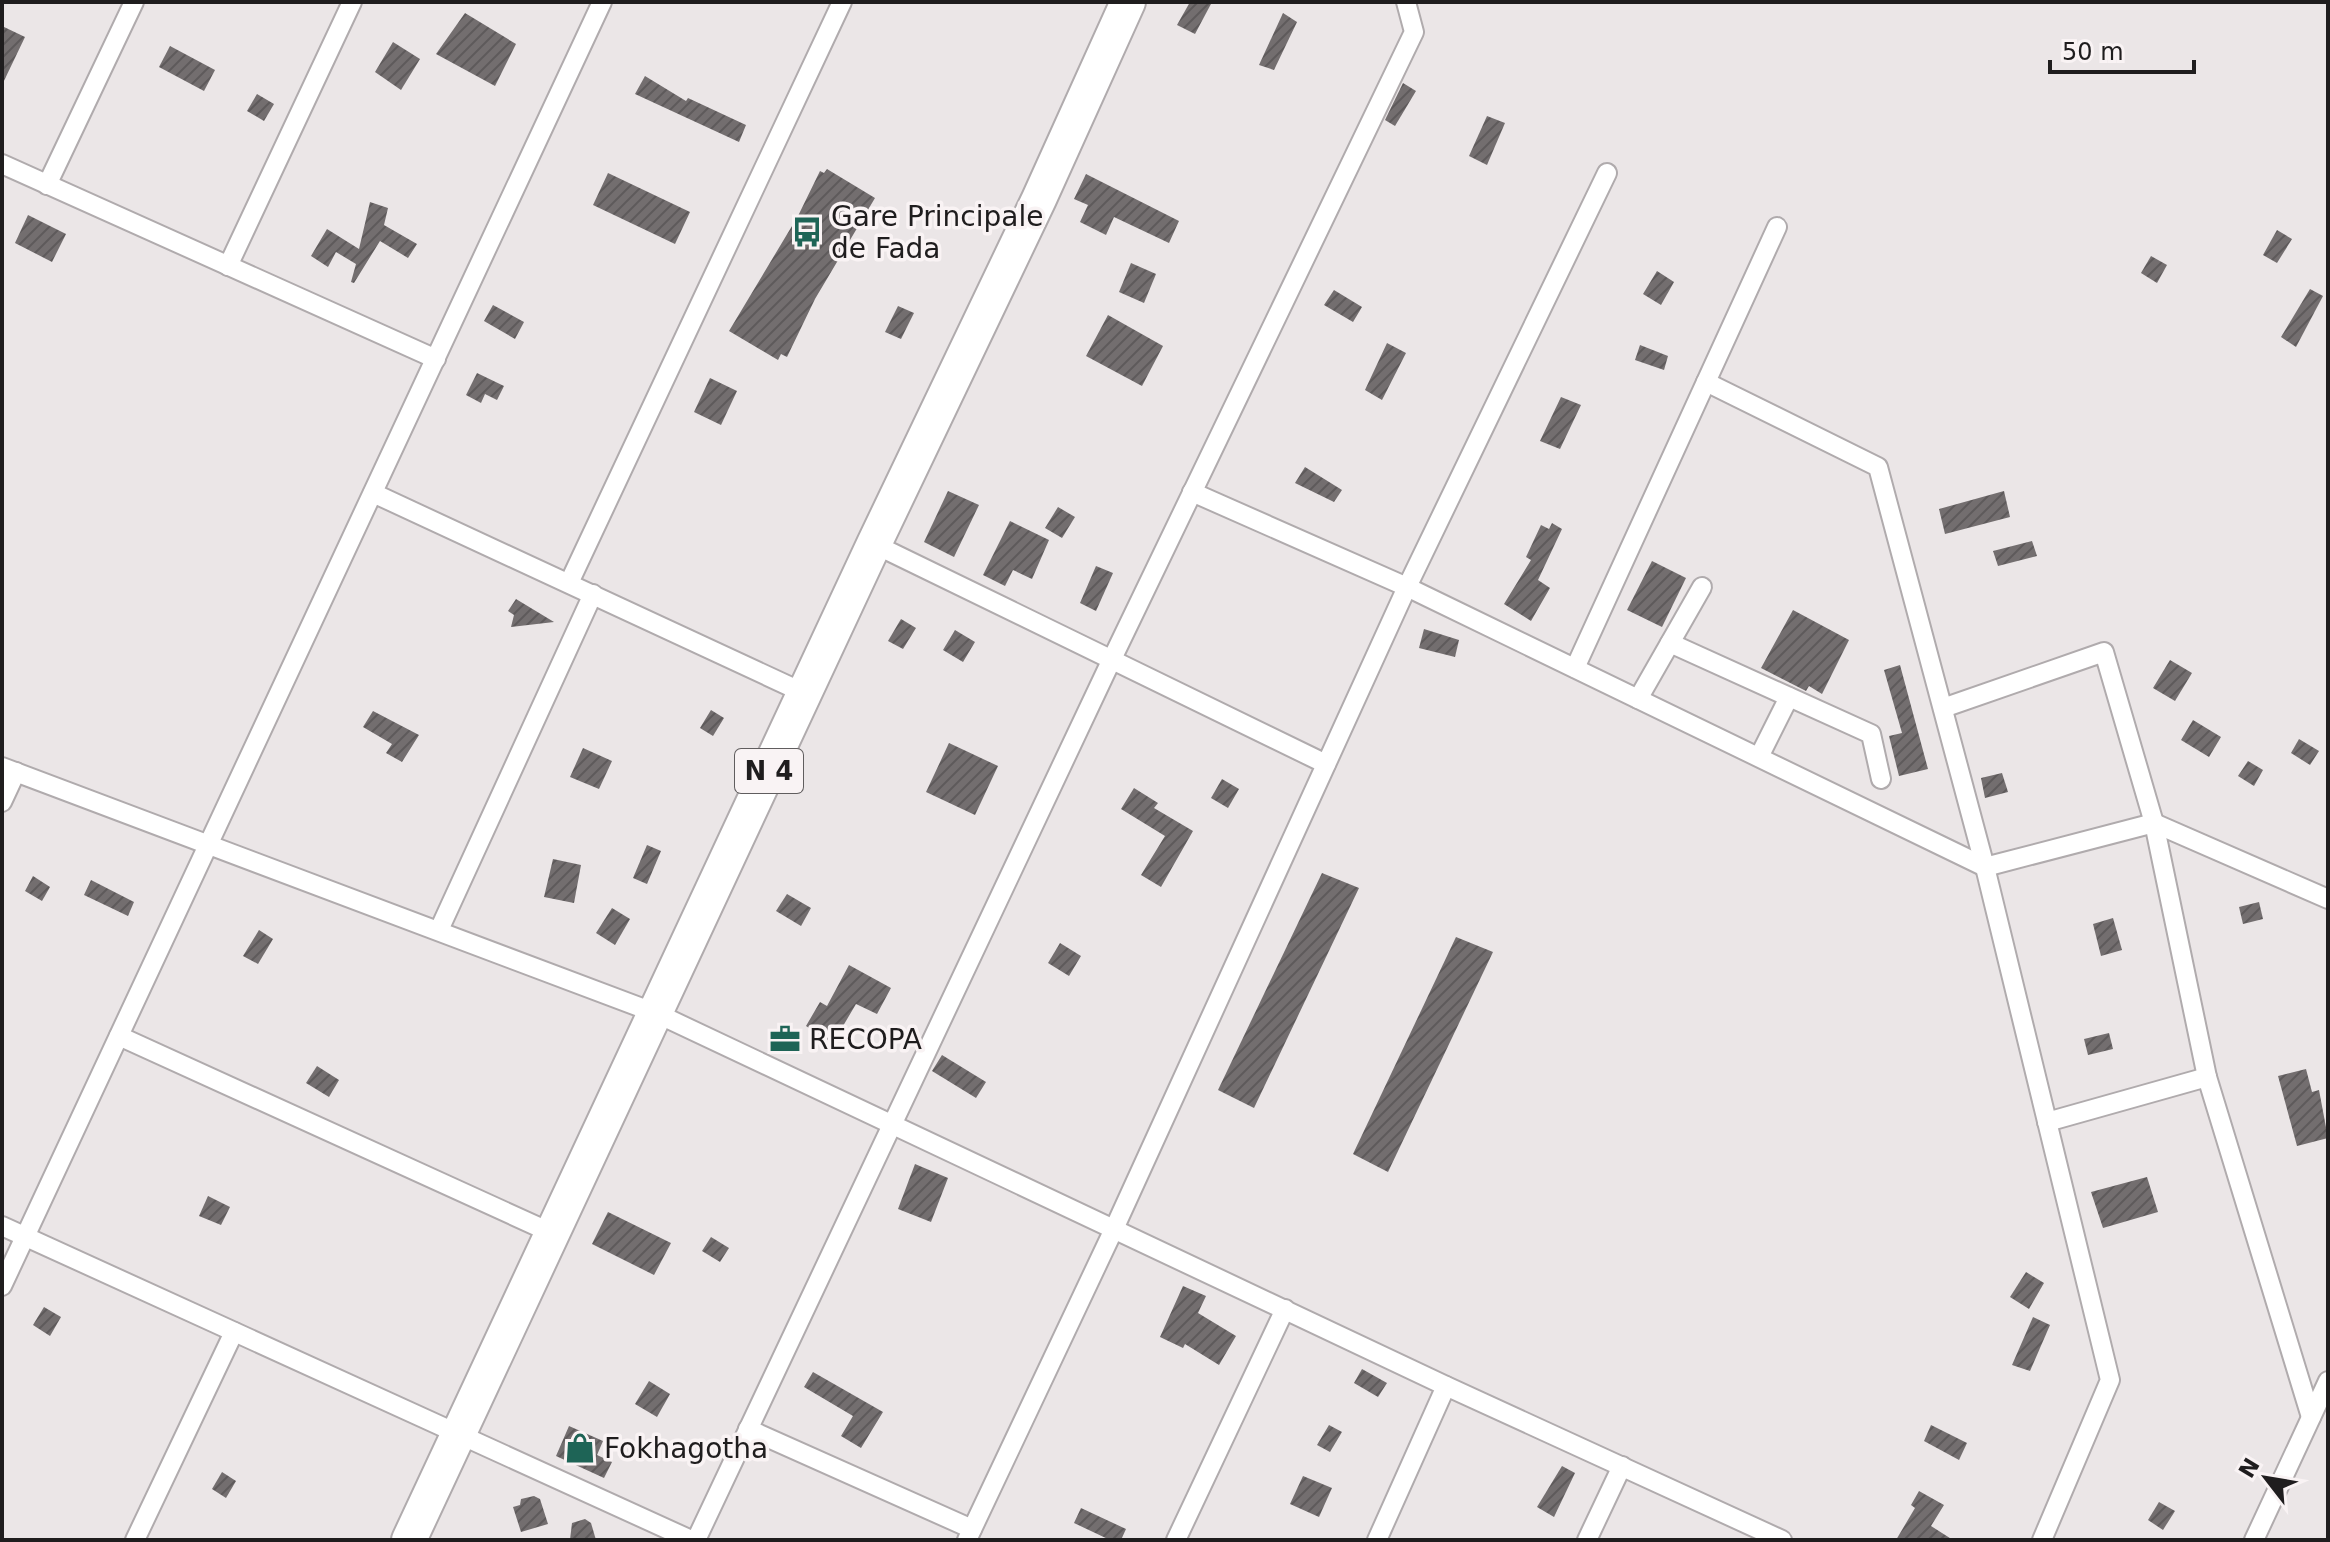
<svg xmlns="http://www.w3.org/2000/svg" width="2330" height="1542" viewBox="0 0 2330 1542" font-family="'DejaVu Sans',sans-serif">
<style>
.building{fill:url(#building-hatch)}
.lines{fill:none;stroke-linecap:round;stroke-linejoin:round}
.street-casing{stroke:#b0abad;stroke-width:22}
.highway-casing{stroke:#b0abad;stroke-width:38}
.street{stroke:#fff;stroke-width:18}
.highway{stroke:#fff;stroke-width:34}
.labels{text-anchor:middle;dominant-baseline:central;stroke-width:7;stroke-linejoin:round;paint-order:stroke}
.shield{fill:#f9f3f4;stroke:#605d5e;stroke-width:2}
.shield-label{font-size:26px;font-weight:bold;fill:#1f1d1e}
.poi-label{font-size:28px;fill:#1f1d1e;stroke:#f9f3f4;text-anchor:start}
</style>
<defs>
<pattern id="building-hatch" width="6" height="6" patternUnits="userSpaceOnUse" patternTransform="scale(2)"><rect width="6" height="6" fill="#736e6f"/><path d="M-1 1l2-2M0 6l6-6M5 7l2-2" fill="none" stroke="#5e5a5b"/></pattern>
</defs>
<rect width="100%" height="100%" fill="#ebe6e7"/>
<g class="building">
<path d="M1190 2H1212L1195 34 1177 25Z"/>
<path d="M465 13 516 44 495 86 436 54Z"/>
<path d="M1283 13 1297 22 1274 70 1259 65Z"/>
<path d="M2 26 25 37 2 85Z"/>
<path d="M393 42 420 59 401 90 375 72Z"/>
<path d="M170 46 215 70 204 91 159 67Z"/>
<path d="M645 76 686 101 688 98 746 125 739 142 635 94Z"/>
<path d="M1403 83 1416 91 1395 126 1385 120Z"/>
<path d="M257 94 274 104 264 121 247 111Z"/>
<path d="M1487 116 1505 123 1487 165 1469 156Z"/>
<path d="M827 169 875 198 815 299 787 357 781 354 778 360 729 331 798 216 820 171 824 173Z"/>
<path d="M608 173 690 212 675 244 593 205Z"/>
<path d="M1086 174 1179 221 1169 243 1114 217 1106 235 1080 222 1088 205 1074 199Z"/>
<path d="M370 202 388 208 384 225 417 244 408 258 380 241 354 283 351 282 356 264 336 252 328 267 311 256 327 229 359 249Z"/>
<path d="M28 215 66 234 52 262 15 243Z"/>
<path d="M2277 230 2292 239 2277 263 2263 255Z"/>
<path d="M2151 256 2167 265 2157 283 2141 273Z"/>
<path d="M1131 263 1156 274 1144 303 1119 292Z"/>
<path d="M1657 271 1674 282 1661 305 1643 294Z"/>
<path d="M2310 289 2323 296 2296 347 2281 337Z"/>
<path d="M1334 290 1362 307 1353 322 1324 305Z"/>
<path d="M493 305 524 322 515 339 484 321Z"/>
<path d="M898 306 914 313 901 339 885 332Z"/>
<path d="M1108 315 1163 346 1142 386 1086 356Z"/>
<path d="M1387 343 1406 353 1382 400 1365 390Z"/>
<path d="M1640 345 1668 356 1664 370 1635 360Z"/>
<path d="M477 373 504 386 497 400 485 394 481 403 466 395Z"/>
<path d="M710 378 737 391 721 425 694 412Z"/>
<path d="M1561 397 1581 405 1560 449 1540 441Z"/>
<path d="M1305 467 1342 490 1334 502 1295 483Z"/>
<path d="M948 491 979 505 954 557 924 542Z"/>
<path d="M2004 491 2010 517 1945 534 1939 509Z"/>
<path d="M1058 507 1075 517 1062 538 1045 528Z"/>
<path d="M1010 521 1049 540 1032 579 1013 570 1005 586 983 575Z"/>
<path d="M1552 523 1562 529 1538 580 1550 588 1531 621 1504 604 1531 560 1526 557 1541 525 1549 529Z"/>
<path d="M2032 541 2037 556 1998 566 1993 551Z"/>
<path d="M1652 561 1686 578 1662 627 1627 610Z"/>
<path d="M1096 566 1113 573 1096 611 1080 603Z"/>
<path d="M516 599 554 622 511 627 514 615 508 611Z"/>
<path d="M1793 610 1849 640 1822 694 1809 686 1806 691 1761 668Z"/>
<path d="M901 619 916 628 903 649 888 641Z"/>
<path d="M1424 629 1459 640 1455 657 1419 648Z"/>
<path d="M955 630 975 642 963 662 943 650Z"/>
<path d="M2170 660 2192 673 2175 701 2153 688Z"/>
<path d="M1900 665 1928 769 1899 776 1889 736 1902 733 1884 670Z"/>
<path d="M711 710 724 718 713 736 700 728Z"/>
<path d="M373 711 419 735 402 762 386 753 392 744 363 727Z"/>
<path d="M2193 720 2221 737 2209 757 2181 740Z"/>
<path d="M2299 739 2319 751 2310 765 2291 753Z"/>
<path d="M949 743 998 766 975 815 926 792Z"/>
<path d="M583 748 612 761 599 789 570 777Z"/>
<path d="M2248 761 2263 770 2254 786 2238 776Z"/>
<path d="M2002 773 2008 792 1985 798 1981 778Z"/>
<path d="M1222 779 1239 789 1228 808 1211 798Z"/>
<path d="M1134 788 1158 803 1154 808 1193 831 1161 887 1141 875 1165 836 1121 809Z"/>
<path d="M647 845 661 851 647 884 633 878Z"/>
<path d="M553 859 581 865 574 903 544 897Z"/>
<path d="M1322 873 1359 888 1254 1108 1218 1090Z"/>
<path d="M33 876 50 887 42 901 25 891Z"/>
<path d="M91 880 134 902 128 916 84 895Z"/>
<path d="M787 894 811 908 801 926 776 911Z"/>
<path d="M2259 902 2263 919 2243 924 2239 907Z"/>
<path d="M612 908 630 919 615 945 596 933Z"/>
<path d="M2113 918 2122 950 2101 956 2093 924Z"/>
<path d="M259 930 273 939 258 964 243 956Z"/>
<path d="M1456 937 1493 952 1388 1172 1353 1154Z"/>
<path d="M1060 943 1081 956 1069 976 1048 963Z"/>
<path d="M849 965 891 988 877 1014 856 1004 833 1043 806 1026 820 1002 827 1006Z"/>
<path d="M2109 1033 2113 1049 2088 1055 2084 1039Z"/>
<path d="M942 1055 986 1082 976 1098 932 1071Z"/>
<path d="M317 1066 339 1080 329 1097 306 1083Z"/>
<path d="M2306 1069 2312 1092 2319 1090 2328 1138 2297 1146 2278 1076Z"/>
<path d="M915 1164 948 1178 931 1222 898 1209Z"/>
<path d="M2147 1177 2158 1212 2103 1228 2091 1192Z"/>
<path d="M208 1196 230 1207 221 1225 199 1216Z"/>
<path d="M608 1212 671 1243 654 1275 592 1244Z"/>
<path d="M711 1237 729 1248 720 1262 702 1251Z"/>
<path d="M2026 1272 2044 1283 2029 1309 2010 1297Z"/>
<path d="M1183 1286 1206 1296 1198 1313 1236 1336 1219 1365 1185 1344 1183 1348 1160 1337Z"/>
<path d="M44 1307 61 1317 50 1336 33 1325Z"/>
<path d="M2033 1317 2050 1325 2030 1371 2012 1365Z"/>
<path d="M1362 1369 1387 1383 1378 1397 1354 1383Z"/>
<path d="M813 1372 883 1412 861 1448 841 1436 853 1416 804 1387Z"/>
<path d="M649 1381 670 1394 657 1417 635 1404Z"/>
<path d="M1329 1425 1342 1432 1330 1452 1317 1445Z"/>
<path d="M1931 1425 1967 1443 1959 1460 1924 1441Z"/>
<path d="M569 1426 603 1441 597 1455 612 1462 604 1478 556 1456Z"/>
<path d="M1562 1466 1575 1473 1554 1517 1537 1507Z"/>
<path d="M222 1472 236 1481 226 1498 212 1489Z"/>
<path d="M1303 1476 1332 1488 1319 1517 1290 1504Z"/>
<path d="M1919 1491 1944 1505 1931 1526 1953 1540H1896L1915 1508 1911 1505Z"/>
<path d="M534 1496 540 1499 548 1524 521 1532 513 1507 520 1505 521 1499Z"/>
<path d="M2159 1502 2175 1511 2163 1530 2148 1520Z"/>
<path d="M1081 1508 1126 1529 1121 1540H1110L1074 1523Z"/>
<path d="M585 1519 591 1523 596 1540H570L572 1523Z"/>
</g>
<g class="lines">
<g class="street-casing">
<g id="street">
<path d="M2 164 436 359"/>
<path d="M47 185 134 2"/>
<path d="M228 266 352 2"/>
<path d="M1706 382 1878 467 1985 867 2110 1380 2042 1540"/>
<path d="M1192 492 1407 587 1985 867 2154 823 2328 899"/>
<path d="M373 493 804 693"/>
<path d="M874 544 1326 764"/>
<path d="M569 583 842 2"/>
<path d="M1670 643 1871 734 1881 779"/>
<path d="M1575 668 1777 227"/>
<path d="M1638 699 1702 587"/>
<path d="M1943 708 2104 652 2154 823 2207 1077 2311 1417"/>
<path d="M1759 757 1789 697"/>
<path d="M2 767 658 1014 1446 1386 1782 1540"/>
<path d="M2 802 16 772"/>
<path d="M439 930 593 594"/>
<path d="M119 1036 554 1234"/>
<path d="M2047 1122 2207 1077"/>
<path d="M2 1226 691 1540"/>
<path d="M2 1286 602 2"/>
<path d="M748 1429 972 1529"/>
<path d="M135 1540 234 1332"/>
<path d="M696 1540 1112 659 1414 32 1406 2"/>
<path d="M967 1540 1114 1229 1407 587 1607 173"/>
<path d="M1176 1540 1285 1309"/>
<path d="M1377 1540 1446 1386"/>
<path d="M1587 1540 1622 1466"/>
<path d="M2254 1540 2328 1381"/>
</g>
</g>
<g class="highway-casing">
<path id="highway" d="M409 1540 874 544 1039 199 1128 2"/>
</g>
<use href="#street" class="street"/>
<use href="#highway" class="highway"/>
</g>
<defs>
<g id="bus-bare" transform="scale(2.4)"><path d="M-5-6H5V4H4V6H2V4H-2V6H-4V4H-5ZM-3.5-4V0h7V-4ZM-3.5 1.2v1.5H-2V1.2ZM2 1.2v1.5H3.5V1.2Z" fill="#1e6456" stroke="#f9f3f4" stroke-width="2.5" paint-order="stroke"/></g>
<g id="office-bare" transform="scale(2.4)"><path d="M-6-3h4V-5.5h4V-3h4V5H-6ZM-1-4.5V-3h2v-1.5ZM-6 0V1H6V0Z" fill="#1e6456" stroke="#f9f3f4" stroke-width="2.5" paint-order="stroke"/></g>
<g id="shop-bare" transform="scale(2.4)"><path d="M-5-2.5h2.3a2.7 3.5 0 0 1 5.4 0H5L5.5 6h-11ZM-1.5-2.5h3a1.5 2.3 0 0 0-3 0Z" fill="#1e6456" stroke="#f9f3f4" stroke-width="2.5" paint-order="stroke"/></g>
</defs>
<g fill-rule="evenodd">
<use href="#bus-bare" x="807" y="232"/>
<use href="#office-bare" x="785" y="1039"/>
<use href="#shop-bare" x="580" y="1448"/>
</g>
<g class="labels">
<rect class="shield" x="735" y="749" width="68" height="44" rx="6"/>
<g class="shield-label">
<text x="769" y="771">N 4</text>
</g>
<g class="poi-label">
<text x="831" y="216">Gare Principale<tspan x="831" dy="32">de Fada</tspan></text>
<text x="809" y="1039">RECOPA</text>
<text x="604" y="1448">Fokhagotha</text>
</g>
</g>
<rect width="2330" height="1542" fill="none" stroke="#1f1d1e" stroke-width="8"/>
<g transform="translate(2266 1478) rotate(301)" stroke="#f9f3f4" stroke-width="6" paint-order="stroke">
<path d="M0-6L14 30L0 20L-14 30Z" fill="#1f1d1e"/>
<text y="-12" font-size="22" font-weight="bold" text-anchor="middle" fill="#1f1d1e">N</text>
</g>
<path d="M2050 60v12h144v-12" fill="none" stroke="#1f1d1e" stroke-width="4"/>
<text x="2062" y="60" font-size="24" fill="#1f1d1e" stroke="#f9f3f4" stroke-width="6" paint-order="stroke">50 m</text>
</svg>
